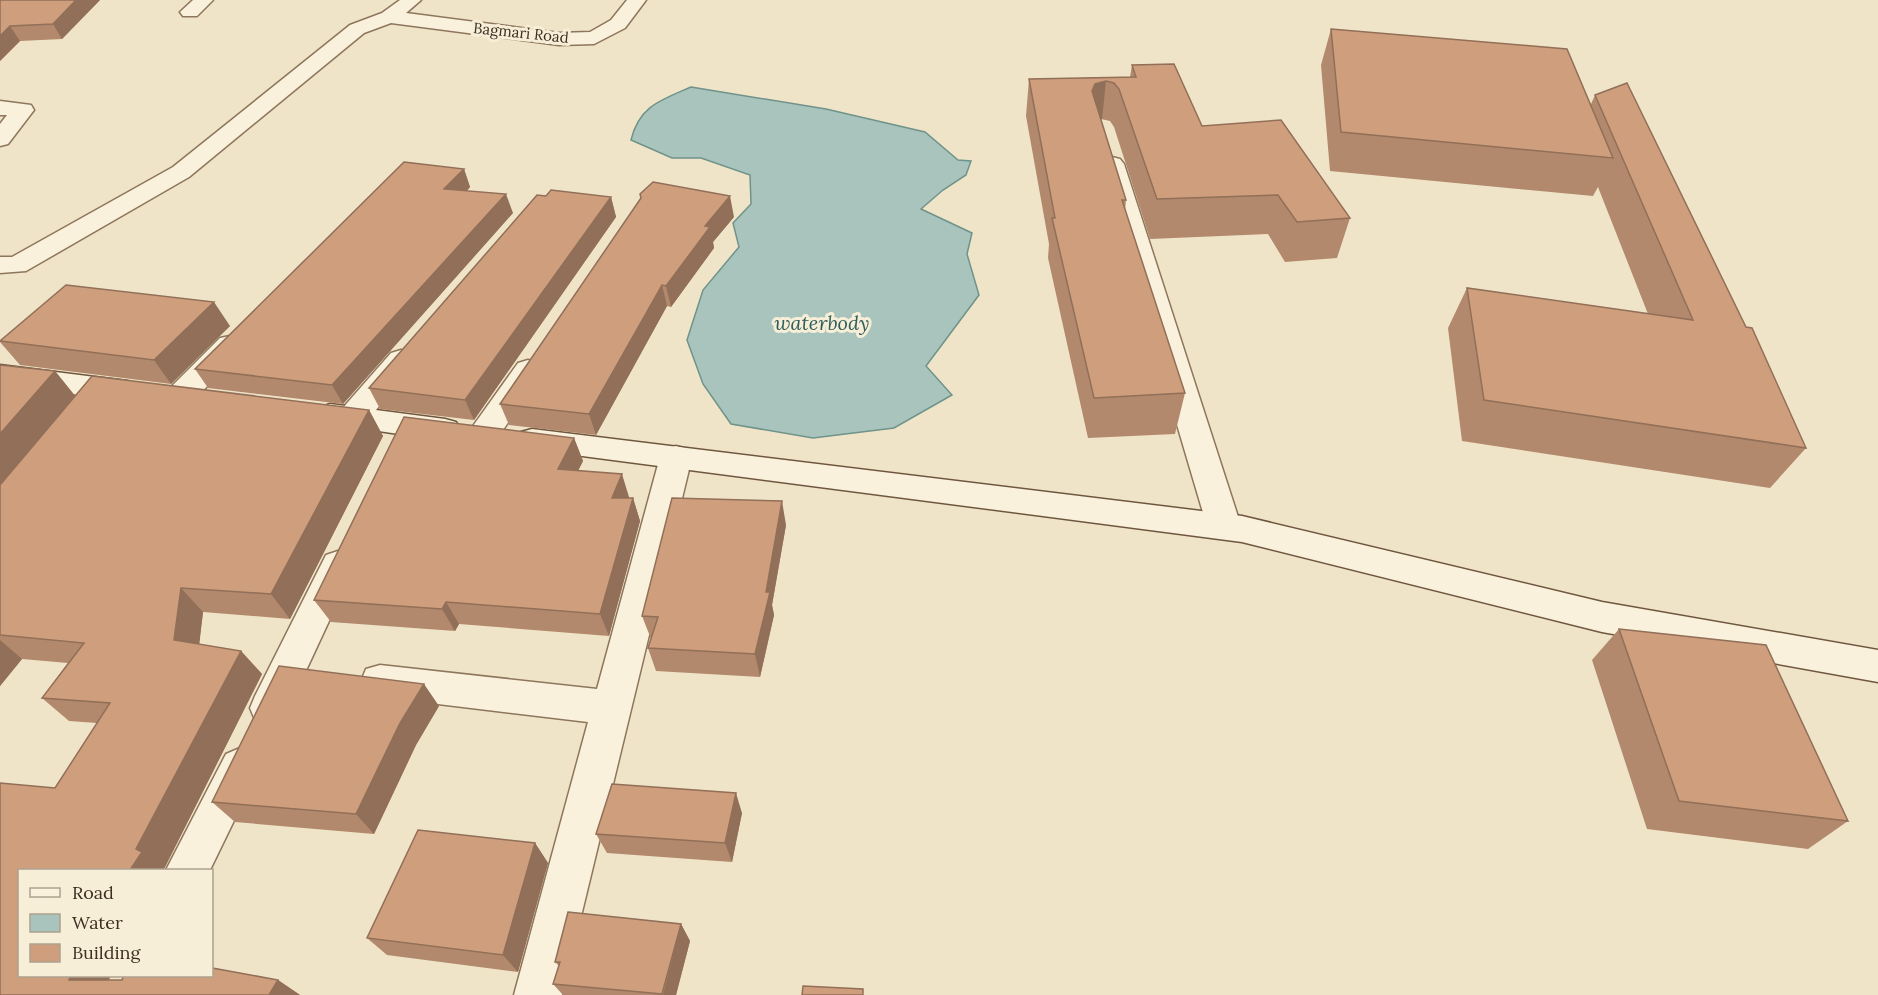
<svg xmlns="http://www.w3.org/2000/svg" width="1878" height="995" font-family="Lora,serif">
  <rect width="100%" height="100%" fill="#f0e4c8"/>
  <!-- water -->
  <path fill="#a9c4bc" stroke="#6f938a" stroke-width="1.5" d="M691,87L826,109L925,132L958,160L971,161L966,175L943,190L921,209L972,233L967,254L979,295L926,366L952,395L894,428L813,438L731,424L703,384L687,340L703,290L739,247L733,223L751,204L750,175L701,158H672L631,140C639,106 661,100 691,87Z"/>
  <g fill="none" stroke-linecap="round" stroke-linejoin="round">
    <defs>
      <path id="street" d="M193,0H213L197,16H183L180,12Z
        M400,0H421L406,13L559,33L590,32L611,20L627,0H646L625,28L594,44L559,45L391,23L364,33L189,177L26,271L0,273V257H12L173,167L350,25L382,13Z
        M0,101L31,105L34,110L8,144L0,146V124L7,115H0Z
        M1112,157L1120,159L1124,164L1241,526L1236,535L1224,539L1212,535L1207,526L1100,164L1104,159Z
        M230,336L240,338L244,345L240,352L190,404L179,407L168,404L164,397L168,390L220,338Z
        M401,350L411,353L416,360L411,367L363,426L352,429L341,426L337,418L341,410L391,353Z
        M528,360L538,363L543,370L495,442L484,445L473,442L468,434L473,426L518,363Z
        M676,446L687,449L692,457L562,995H514L588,722L380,697L366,693L361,681L366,669L380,665L597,689L660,457L665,449Z
        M338,551L350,555L355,565L283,720L269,725L255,720L250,708L255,696L326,555Z
        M240,748L254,754L260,767L210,870H166L226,754Z"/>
      <path id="secondary" d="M0,365L127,381L138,384L142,391L138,398L127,401L0,385Z
        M330,404L445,419L456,422L461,430L456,438L445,441L319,422L315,415L319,408Z
        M532,429L1242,516L1602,602L1878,650V682L1602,632L1242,542L521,448L516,440L521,432Z"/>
    </defs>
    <!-- street casing -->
    <use href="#street" stroke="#8d765c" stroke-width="3"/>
    <!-- secondary casing -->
    <use href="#secondary" stroke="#6f573f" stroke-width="3"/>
    <!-- street -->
    <use href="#street" fill="#faf1dc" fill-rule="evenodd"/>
    <!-- secondary -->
    <use href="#secondary" fill="#faf1dc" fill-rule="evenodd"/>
  </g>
  <!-- wall -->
  <path fill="#b2896c" d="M0,0H100L62,39L20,41L0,61Z
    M1331,29L1591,104L1595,95L1746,327L1806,448L1770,488L1462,441L1448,328L1467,288L1648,314L1598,187L1593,196L1330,171L1321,65Z
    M1132,65L1202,126L1350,218L1337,258L1285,262L1268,234L1150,239L1114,127L1110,121L1101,119L1126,200L1125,210L1185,393L1175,434L1088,438L1048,258L1049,244L1026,116L1029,79L1130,77Z
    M464,169L470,187L467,191L513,213L343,404L208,388L195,369Z
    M611,197L616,217L474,420L380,409L369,388Z
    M734,217L713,242L714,248L671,307L667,306L596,435L509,425L500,404Z
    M230,326L171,384L20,365L0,342V341Z
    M0,365L55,371L75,396L92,376L369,410L383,436L290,619L203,612L199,644L241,651L262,674L164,869L167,870H20V975H111L109,980H122L124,975H212V968L278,980L300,995H0V783L55,788L97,723L69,721L42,698L68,663L22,659L0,686Z
    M574,438L583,461L578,471L629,497V498H633L640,521L609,636L459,624L455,631L331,622L314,600Z
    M786,525L772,605L774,615L760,677L656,671L648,648L651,639L642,616Z
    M1619,629L1848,821L1808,849L1647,829L1592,660Z
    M439,706L416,745L374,834L235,822L212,802Z
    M742,813L732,862L607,853L596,834Z
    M535,843L548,863L518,972L387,955L367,938Z
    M681,924L690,941L676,995H563L553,984L559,966L555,962Z"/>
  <!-- shaded-wall -->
  <path fill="#916f58" d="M76,0H100L62,39L53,24Z
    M10,26L20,41L0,61V36Z
    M1106,81L1102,119L1091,122L1092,91L1095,84Z
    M464,169L470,187L451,208L444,189Z
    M506,194L513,213L343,404L332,385Z
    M730,196L734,217L713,242L714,248L671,307L666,286L705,226Z
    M611,197L616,217L474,420L465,400Z
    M662,285L667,306L596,435L589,414Z
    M214,302L230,326L171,384L154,360Z
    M55,371L76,397L0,488V434Z
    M369,410L383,436L290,619L271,594Z
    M574,438L583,461L567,492L558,469Z
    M622,474L629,497L620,520L612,498Z
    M633,498L640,521L609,636L600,614Z
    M782,501L786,525L772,605L774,615L760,677L755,654Z
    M181,588L203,612L197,664L174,640Z
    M446,602L459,624L455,631L442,609Z
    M0,640L22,659L0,686Z
    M241,651L262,674L164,869L167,870H130L136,849Z
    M424,684L439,706L416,745L374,834L356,814L400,723Z
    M736,793L742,813L732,862L725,843Z
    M535,843L548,863L518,972L503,955Z
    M681,924L690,941L676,995H663Z
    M71,975H111L102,995L69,980Z
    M278,980L300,995H269Z"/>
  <!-- building -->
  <path fill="#cf9f7d" stroke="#916f58" stroke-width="1.5" d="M0,0H76L53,24L10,26L0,36Z
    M1331,29L1567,49L1613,158L1341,132Z
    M1174,64L1202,126L1281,120L1350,218L1297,222L1278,195L1157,199L1119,89L1114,83L1106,81L1095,84L1092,91L1126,200H1122L1185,393L1094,398L1052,218H1055L1029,79L1136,77L1132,65Z
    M1627,83L1746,327L1752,328L1806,448L1484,400L1467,288L1693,320L1595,95Z
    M404,162L464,169L444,189L506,194L332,385L195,369Z
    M653,182L730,196L705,226L710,227L666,286L662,285L589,414L500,404L641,198L640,194Z
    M551,190L611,197L465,400L369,388L537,195L546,196Z
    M66,285L214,302L154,360L0,341Z
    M0,365L55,371L0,434Z
    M92,376L369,410L271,594L181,588L174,640L241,651L136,849L142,852L130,870H20V975H71L69,980H122L124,975H212V968L278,980L269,995H0V783L55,788L110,703L42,698L84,643L0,635V485Z
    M404,417L574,438L558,469L622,474L612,498H633L600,614L446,602L442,609L314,600Z
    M672,498L782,501L766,592H770L755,654L648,648L658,617L642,616Z
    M1619,629L1766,645L1848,821L1679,801Z
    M279,666L424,684L400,723L356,814L212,802Z
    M612,784L736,793L725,843L596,834Z
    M418,830L535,843L503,955L367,938Z
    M568,912L681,924L662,994L553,984L560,962H555Z
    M803,986L863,989V995H802Z"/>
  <g text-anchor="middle" stroke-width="6" stroke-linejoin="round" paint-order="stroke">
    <!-- far-street labels -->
    <g font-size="15" fill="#3d2e20" stroke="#f7eed8">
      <text transform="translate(521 33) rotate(6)" y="5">Bagmari Road</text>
    </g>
    <!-- water labels -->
    <g font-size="20" font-style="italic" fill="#2f5d5a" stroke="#f7eed8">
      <text x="822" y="330">waterbody</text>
    </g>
  </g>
  <!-- legend -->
  <rect x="18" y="869" width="195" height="108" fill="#f7eed8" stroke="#ada18e" stroke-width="1.5"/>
  <rect x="30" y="888" width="30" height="9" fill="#faf1dc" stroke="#ada18e" stroke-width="1.5"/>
  <text x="72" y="899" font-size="18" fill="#3d2e20">Road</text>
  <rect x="30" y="914" width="30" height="18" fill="#a9c4bc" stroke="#ada18e" stroke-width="1.5"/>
  <text x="72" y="929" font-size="18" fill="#3d2e20">Water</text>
  <rect x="30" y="944" width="30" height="18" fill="#cf9f7d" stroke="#ada18e" stroke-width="1.5"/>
  <text x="72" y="959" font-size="18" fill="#3d2e20">Building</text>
</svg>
